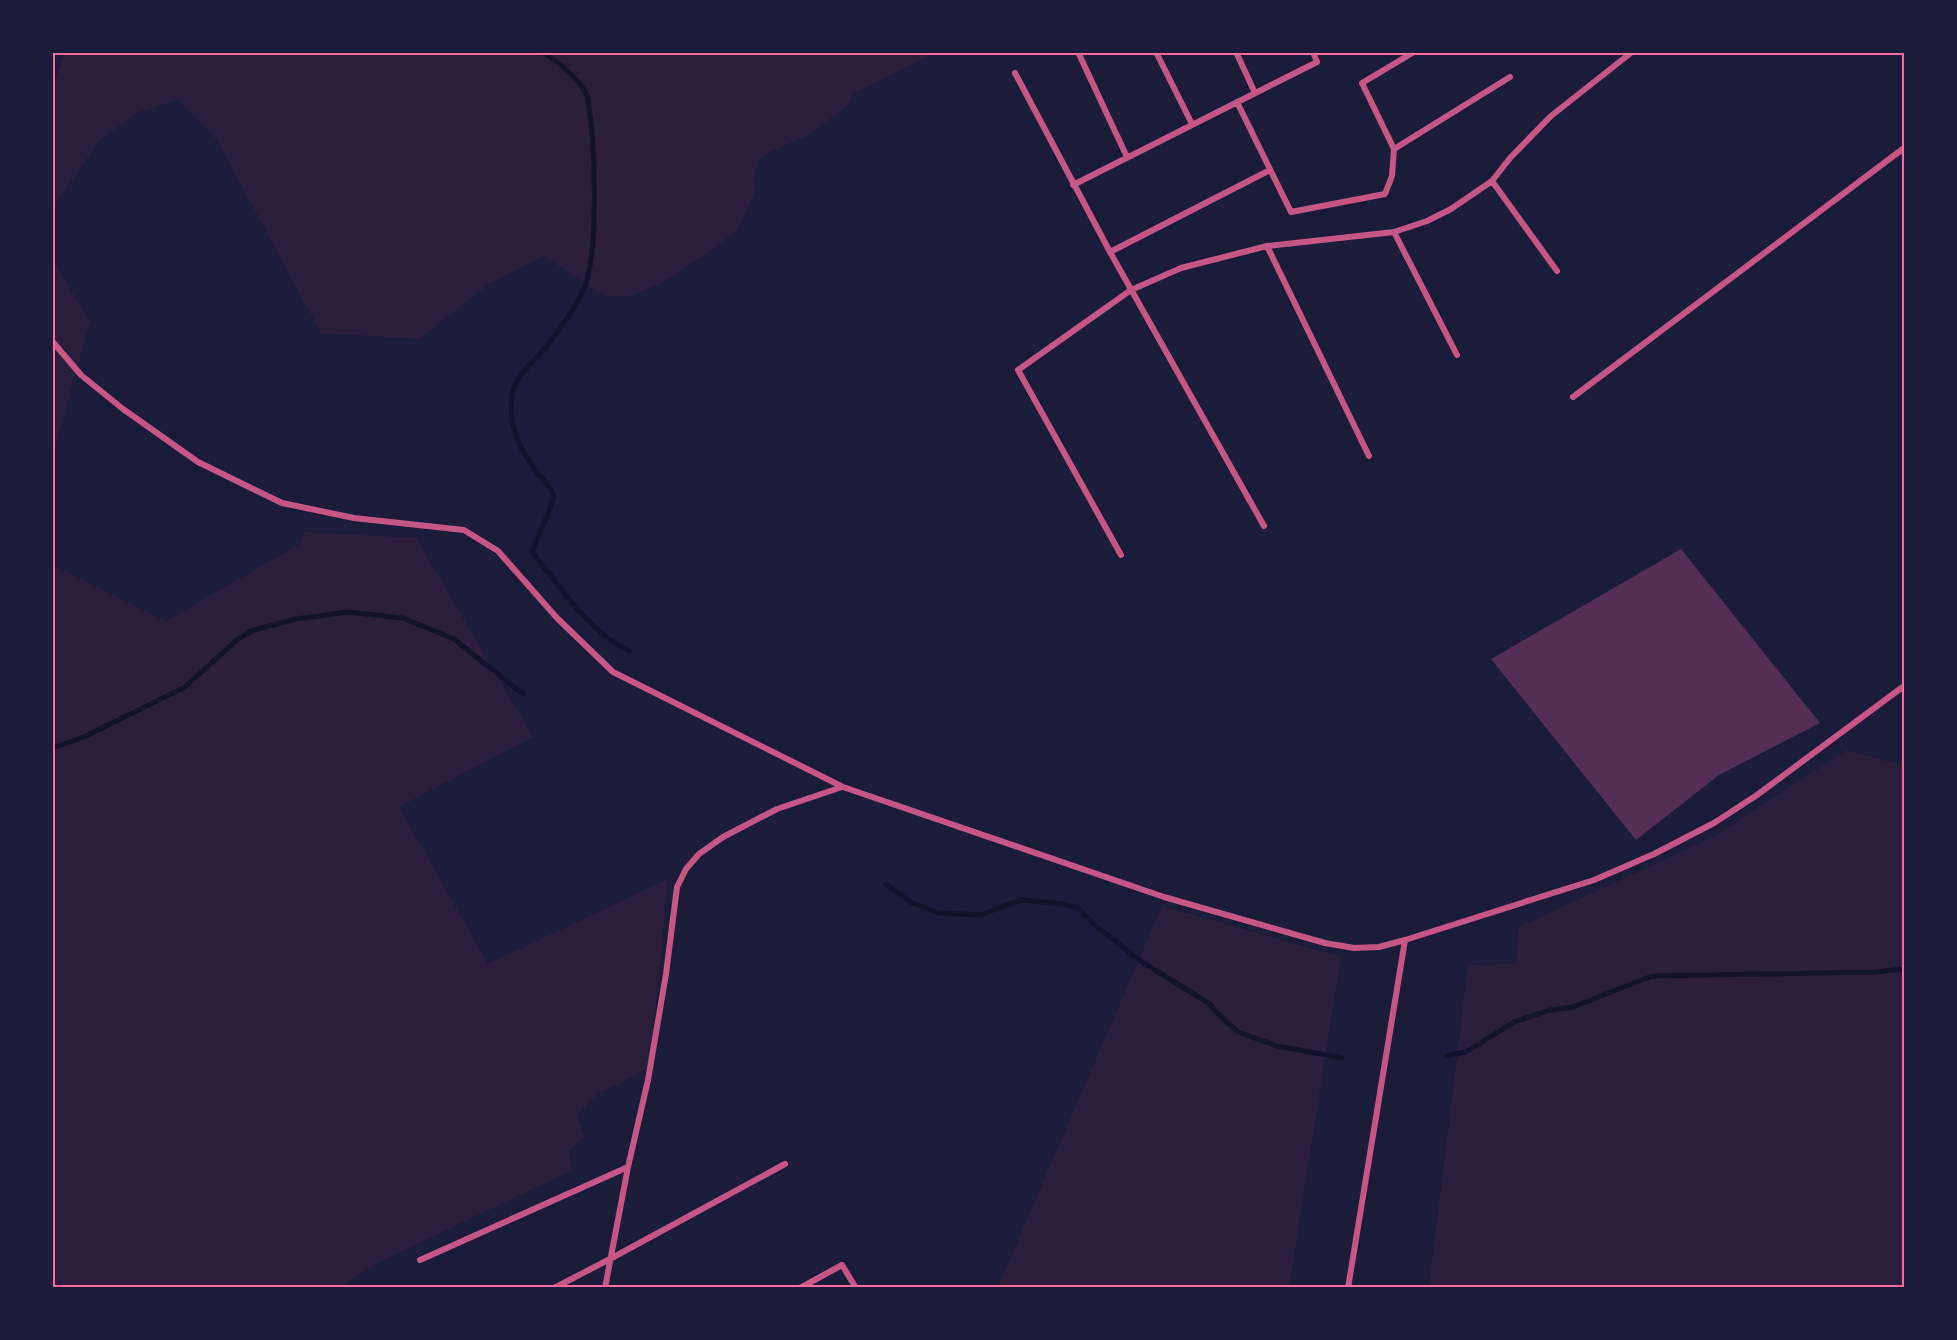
<svg xmlns="http://www.w3.org/2000/svg" width="1957" height="1340" font-family="Overpass,sans-serif">
  <rect width="100%" height="100%" fill="#1b1b3a"/>
  <!-- green -->
  <path fill="#2a1e3b" d="M65,52H935V53L854,94L846,108L806,136L764,155L758,161L754,178L755,191L738,229L718,246L664,282L629,297L604,296L544,256L489,284L419,339L321,333L217,140L178,100L139,112L99,141L53,208V86Z
    M53,261L90,321L53,454Z
    M304,532L416,538L533,737L399,807L488,964L668,879L650,1067L627,1080L600,1093L577,1115L585,1137L569,1150L572,1170L380,1262L339,1287H53L52,564L166,621L300,544Z
    M1847,750L1904,766V1287H1429L1468,965L1516,964L1519,927L1713,837Z
    M1162,906L1341,957L1289,1287H998Z"/>
  <g fill="none" stroke-linecap="round" stroke-linejoin="round">
    <!-- stream -->
    <path stroke="#12122b" stroke-width="5" d="M542,52C559,63 579,77 587,96C589,101 589,109 590,114C595,154 599,256 583,291C575,308 562,326 551,341C538,359 515,373 512,396C507,439 530,463 554,494L551,507L532,551C556,583 593,636 630,651
      M52,748L84,737L185,687L238,639L254,630L296,619L348,612L403,618L454,639L523,694
      M886,884L912,903L939,913L980,915L1021,900L1064,904L1078,908L1096,926L1142,962L1210,1004L1216,1012L1238,1032L1277,1046L1342,1058
      M1447,1056L1466,1052L1514,1022L1550,1010L1573,1007L1652,976L1876,972L1904,969"/>
  </g>
  <!-- building -->
  <path fill="#542f53" d="M1681,549L1820,723L1719,775L1636,840L1491,659Z"/>
  <g fill="none" stroke-linecap="round" stroke-linejoin="round">
    <!-- minor -->
    <path stroke="#c65784" stroke-width="6" d="M1078,52L1127,157
      M1156,52L1192,124
      M1236,52L1255,93
      M1414,52L1362,83L1394,149L1510,77
      M1015,73L1110,252L1264,526
      M1237,102L1291,212L1385,194L1392,176L1394,149
      M1492,181L1557,271
      M1073,185L1317,62L1313,52
      M1394,232L1457,355
      M1267,246L1369,456
      M1110,252L1270,170
      M52,341L81,375L123,409L198,462L282,503L354,518L464,530L498,551L557,618L613,672L843,787L1164,897L1325,943L1354,948L1379,947L1405,940L1594,880L1654,854L1714,823L1757,795L1904,686
      M1573,397L1904,148
      M1121,555L1018,370L1131,290L1181,268L1267,246L1394,232L1427,221L1451,209L1492,181L1510,158L1551,116L1632,52
      M420,1260L628,1167
      M554,1288L610,1259L785,1164
      M605,1288L628,1167L648,1080L666,974L677,887L686,869L699,854L723,837L777,809L842,787
      M800,1288L842,1265L856,1288
      M1348,1288L1405,940"/>
  </g>
  <!-- border -->
  <rect width="1957" height="1340" fill="none" stroke="#1b1b3a" stroke-width="108"/>
  <rect x="54" y="54" width="1849" height="1232" fill="none" stroke="#ff6b9d" stroke-width="2"/>
</svg>
